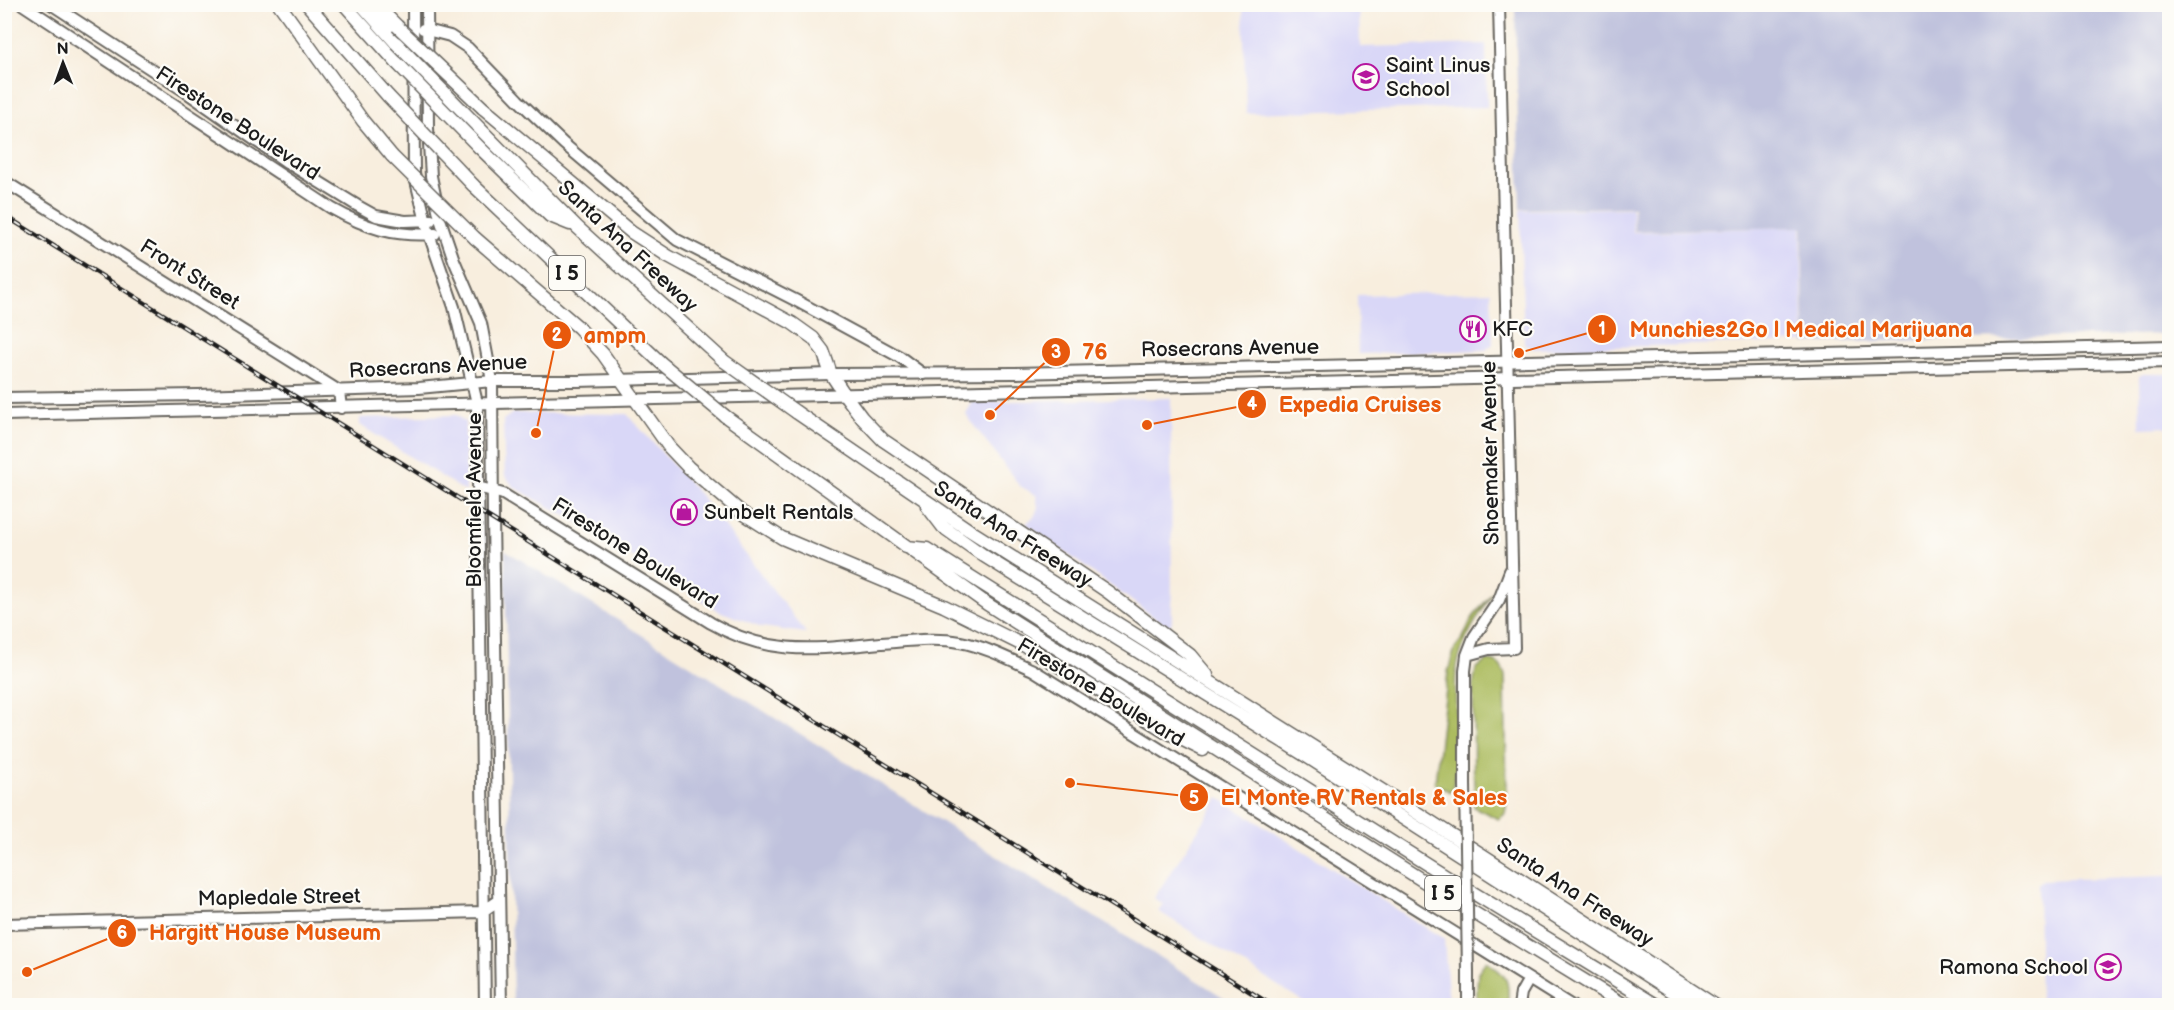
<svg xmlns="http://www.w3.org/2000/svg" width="2174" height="1010" font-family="'Balsamiq Sans',sans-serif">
  <rect width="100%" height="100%" fill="#fdfcf7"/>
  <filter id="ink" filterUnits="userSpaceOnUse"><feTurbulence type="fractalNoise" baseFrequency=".0167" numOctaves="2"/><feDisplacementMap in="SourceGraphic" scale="12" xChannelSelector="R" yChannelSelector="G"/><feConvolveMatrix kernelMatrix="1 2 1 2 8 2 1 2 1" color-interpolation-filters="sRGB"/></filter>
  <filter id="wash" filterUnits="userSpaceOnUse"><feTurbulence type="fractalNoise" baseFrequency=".008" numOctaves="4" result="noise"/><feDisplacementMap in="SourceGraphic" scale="24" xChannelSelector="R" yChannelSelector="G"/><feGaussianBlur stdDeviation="1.35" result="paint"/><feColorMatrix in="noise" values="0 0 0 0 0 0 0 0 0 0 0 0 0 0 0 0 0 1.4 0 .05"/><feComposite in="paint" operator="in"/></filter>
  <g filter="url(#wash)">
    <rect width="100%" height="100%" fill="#f8eede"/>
    <!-- built -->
    <path fill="#d9d7f7" d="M1243,5H1359L1360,47L1486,44L1487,107L1246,113Z
      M1632,208L1633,232L1801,227L1803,342L1534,349L1524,343L1520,210Z
      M1491,292L1493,344L1486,350L1358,354L1357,295Z
      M2143,374H2169V427L2140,428L2139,381V376Z
      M1171,398L1172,622L1169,628L1026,524L1035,515L1038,507L1036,495L1020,486L966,415L972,402Z
      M513,413L627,414L702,497L806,633L762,627L719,611L578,523L514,487L505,476L503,420Z
      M457,415L465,422L466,492L360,425V418Z
      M1219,798L1444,939L1449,1005H1309L1158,911L1163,904L1154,898Z
      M2169,876V1005H2040L2038,885L2042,880Z"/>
    <!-- industrial -->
    <path fill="#c0c2dd" d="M1515,5H2169V334L1804,343L1802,227L1634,231L1633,207L1520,209Z
      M505,550L1236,1005H513Z"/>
    <!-- green -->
    <path fill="#acbc5e" stroke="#646c3d" stroke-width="1.5" d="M1492,593C1477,619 1460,642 1456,673C1453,701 1463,772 1450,792L1435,783L1448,672L1455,648L1463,638L1471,620Z
      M1486,661C1497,660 1502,665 1505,676L1507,800L1505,814L1498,819L1474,807L1473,685L1476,669Z
      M1486,961C1508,977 1509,978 1508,1005H1476L1478,972Z"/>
  </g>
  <g filter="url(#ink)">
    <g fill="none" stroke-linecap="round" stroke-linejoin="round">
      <defs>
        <path id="secondary" d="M22,4L331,208C366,228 394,237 435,234
          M51,4L186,92L285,161L358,206L376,216L393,219L405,221L431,220
          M413,4L414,173L429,234L454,307L477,403L485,1006
          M427,4L428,128L431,176L440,219L454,260L481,323L492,381L493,519L501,1006
          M423,29L450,36L468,48L518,100L564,144L677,240L795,300L900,357L923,374
          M4,181L339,391L341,408
          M478,487L503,494L711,623C775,660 826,647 895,642C917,640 939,638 960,642C986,647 1009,659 1033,670L1572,1006
          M1467,655L1489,649L1514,648L1499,4
          M1465,784V671L1467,655L1474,637L1499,600L1510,571
          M4,924L482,912L498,901
          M1468,973V1006
          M1519,1006L1521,993L1529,979"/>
        <path id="primary" d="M4,398L198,395L419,388L492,381H578L831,374L1015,373L2170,346
          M4,415L2170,362"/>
        <path id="highway" d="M279,4L363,121L392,156
          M307,4L388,96
          M344,4L397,63
          M361,4L396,43
          M375,4L397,26
          M483,108L631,232L668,256L792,323L813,338L823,351L831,374L845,395L862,418L883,440L1108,592L1190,655L1207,675
          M490,139L577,227L724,361
          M479,147L550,216L570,224
          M473,185L660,362
          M475,238L578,327L603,354L669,447L688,467L741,512L782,538L944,606L1031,649L1167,732L1203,750
          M796,412L969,530L1391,796L1716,1006
          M725,416L987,604L1458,903L1626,1006
          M927,506L943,527L984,556L1306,756L1695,1006
          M906,547L927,549L1444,875L1658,1006"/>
      </defs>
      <!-- secondary casing -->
      <use href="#secondary" stroke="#696660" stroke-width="14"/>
      <!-- primary casing -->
      <use href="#primary" stroke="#696660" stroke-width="14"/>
      <!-- highway casing -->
      <use href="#highway" stroke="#696660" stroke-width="15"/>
      <!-- secondary -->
      <use href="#secondary" stroke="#fff" stroke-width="10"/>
      <!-- primary -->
      <use href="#primary" stroke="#fff" stroke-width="10"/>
      <!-- highway -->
      <use href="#highway" stroke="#fff" stroke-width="12"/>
      <defs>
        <path id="rail" d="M4,215L1273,1006"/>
      </defs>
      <!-- rail casing -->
      <use href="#rail" stroke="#1c1c1c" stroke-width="4.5"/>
      <!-- rail -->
      <use href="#rail" stroke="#fdfcf7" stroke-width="2" stroke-dasharray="7" stroke-linecap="butt"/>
      <defs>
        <path id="secondary-bridge" d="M1465,784L1468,973"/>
        <path id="highway-bridge" d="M397,26L483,108
          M396,43L490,139
          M397,63L479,147
          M388,96L473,185
          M392,156L475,238
          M724,361L796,412
          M660,362L725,416"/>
      </defs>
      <!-- secondary-bridge casing -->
      <use href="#secondary-bridge" stroke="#696660" stroke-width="14" stroke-linecap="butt"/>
      <!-- highway-bridge casing -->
      <use href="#highway-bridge" stroke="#696660" stroke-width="15" stroke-linecap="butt"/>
      <!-- secondary-bridge -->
      <use href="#secondary-bridge" stroke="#fff" stroke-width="10"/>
      <!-- highway-bridge -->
      <use href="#highway-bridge" stroke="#fff" stroke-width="12"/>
    </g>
  </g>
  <!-- icons -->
  <defs>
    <symbol id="school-ring" viewBox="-11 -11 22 22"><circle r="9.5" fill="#fdfcf7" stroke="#b5179e" stroke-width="1.5"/><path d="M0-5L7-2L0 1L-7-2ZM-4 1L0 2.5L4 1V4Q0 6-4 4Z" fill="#b5179e"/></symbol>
    <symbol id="restaurant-ring" viewBox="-11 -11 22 22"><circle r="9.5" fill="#fdfcf7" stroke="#b5179e" stroke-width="1.5"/><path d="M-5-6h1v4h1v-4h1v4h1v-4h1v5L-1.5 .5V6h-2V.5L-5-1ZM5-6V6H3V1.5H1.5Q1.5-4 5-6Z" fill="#b5179e"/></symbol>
    <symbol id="shop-ring" viewBox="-11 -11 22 22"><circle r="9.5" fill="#fdfcf7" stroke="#b5179e" stroke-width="1.5"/><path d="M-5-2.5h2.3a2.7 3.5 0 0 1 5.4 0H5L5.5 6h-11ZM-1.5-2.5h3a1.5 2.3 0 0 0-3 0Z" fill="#b5179e"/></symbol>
  </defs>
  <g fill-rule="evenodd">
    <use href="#school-ring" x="1351" y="62" width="30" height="30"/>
    <use href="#restaurant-ring" x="1458" y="314" width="30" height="30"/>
    <use href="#shop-ring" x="669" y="497" width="30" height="30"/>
    <use href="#school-ring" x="2093" y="952" width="30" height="30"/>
  </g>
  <g text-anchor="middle" stroke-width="4.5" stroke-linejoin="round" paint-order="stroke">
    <!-- shield labels -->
    <g fill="#fdfcf7" stroke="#605f5e" stroke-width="1.5">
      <rect x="549" y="256" width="36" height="34" rx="4.5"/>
      <rect x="1425" y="876" width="36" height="34" rx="4.5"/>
    </g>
    <g font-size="20" font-weight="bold" fill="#1c1c1c">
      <text x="567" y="280">I 5</text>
      <text x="1443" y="900">I 5</text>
    </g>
    <!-- poi labels -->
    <g font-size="21" fill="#1c1c1c" stroke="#fdfcf7" text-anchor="start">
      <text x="1386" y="72">Saint Linus<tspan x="1386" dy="24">School</tspan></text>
      <text x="1492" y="336">KFC</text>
      <text x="704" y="519">Sunbelt Rentals</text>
      <text x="2088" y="974" text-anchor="end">Ramona School</text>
    </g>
    <!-- street labels -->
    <g font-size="21" fill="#1c1c1c" stroke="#fdfcf7">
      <text transform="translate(238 123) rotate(33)" y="7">Firestone Boulevard</text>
      <text transform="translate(628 246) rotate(43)" y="7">Santa Ana Freeway</text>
      <text transform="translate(190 274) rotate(32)" y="7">Front Street</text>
      <text transform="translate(1230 348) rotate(-1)" y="7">Rosecrans Avenue</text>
      <text transform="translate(438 366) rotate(-3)" y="7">Rosecrans Avenue</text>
      <text transform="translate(1490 453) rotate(-91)" y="7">Shoemaker Avenue</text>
      <text transform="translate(474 500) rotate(-90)" y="7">Bloomfield Avenue</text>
      <text transform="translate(1013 534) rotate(32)" y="7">Santa Ana Freeway</text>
      <text transform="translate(635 553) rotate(32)" y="7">Firestone Boulevard</text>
      <text transform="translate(1101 692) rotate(31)" y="7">Firestone Boulevard</text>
      <text transform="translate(1575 892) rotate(33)" y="7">Santa Ana Freeway</text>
      <text transform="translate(279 897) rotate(-1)" y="7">Mapledale Street</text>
    </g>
  </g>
  <!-- callouts -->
  <path fill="none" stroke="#e8590c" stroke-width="2" d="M1519 353L1602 329M536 433L557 335M990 415L1056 352M1147 425L1252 404M1070 783L1194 797M27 972L122 933"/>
  <g fill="#e8590c" stroke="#fdfcf7" stroke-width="2">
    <circle cx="1519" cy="353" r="6"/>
    <circle cx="536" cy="433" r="6"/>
    <circle cx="990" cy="415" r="6"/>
    <circle cx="1147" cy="425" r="6"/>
    <circle cx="1070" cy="783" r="6"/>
    <circle cx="27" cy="972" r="6"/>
    <circle cx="1602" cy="329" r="15"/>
    <circle cx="557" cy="335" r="15"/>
    <circle cx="1056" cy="352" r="15"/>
    <circle cx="1252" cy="404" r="15"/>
    <circle cx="1194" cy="797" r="15"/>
    <circle cx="122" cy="933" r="15"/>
  </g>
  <g font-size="18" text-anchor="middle" font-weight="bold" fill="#fff">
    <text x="1602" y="335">1</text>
    <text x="557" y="341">2</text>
    <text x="1056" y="358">3</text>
    <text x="1252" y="410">4</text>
    <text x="1194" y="804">5</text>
    <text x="122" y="939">6</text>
  </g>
  <g font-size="22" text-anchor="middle" font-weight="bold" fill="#e8590c" stroke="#fdfcf7" stroke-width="4.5" stroke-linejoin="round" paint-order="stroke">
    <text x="1801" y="337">Munchies2Go | Medical Marijuana</text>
    <text x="615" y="343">ampm</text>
    <text x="1095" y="359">76</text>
    <text x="1360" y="412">Expedia Cruises</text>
    <text x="1364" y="805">El Monte RV Rentals &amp; Sales</text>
    <text x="265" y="940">Hargitt House Museum</text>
  </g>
  <!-- margin -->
  <rect width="2174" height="1010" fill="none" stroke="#fdfcf7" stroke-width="24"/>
  <!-- north arrow -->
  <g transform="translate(63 63) rotate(359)" stroke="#fdfcf7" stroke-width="4.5" paint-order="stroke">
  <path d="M0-4.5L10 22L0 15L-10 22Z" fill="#1c1c1c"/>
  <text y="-9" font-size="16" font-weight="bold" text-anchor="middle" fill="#1c1c1c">N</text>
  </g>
</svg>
